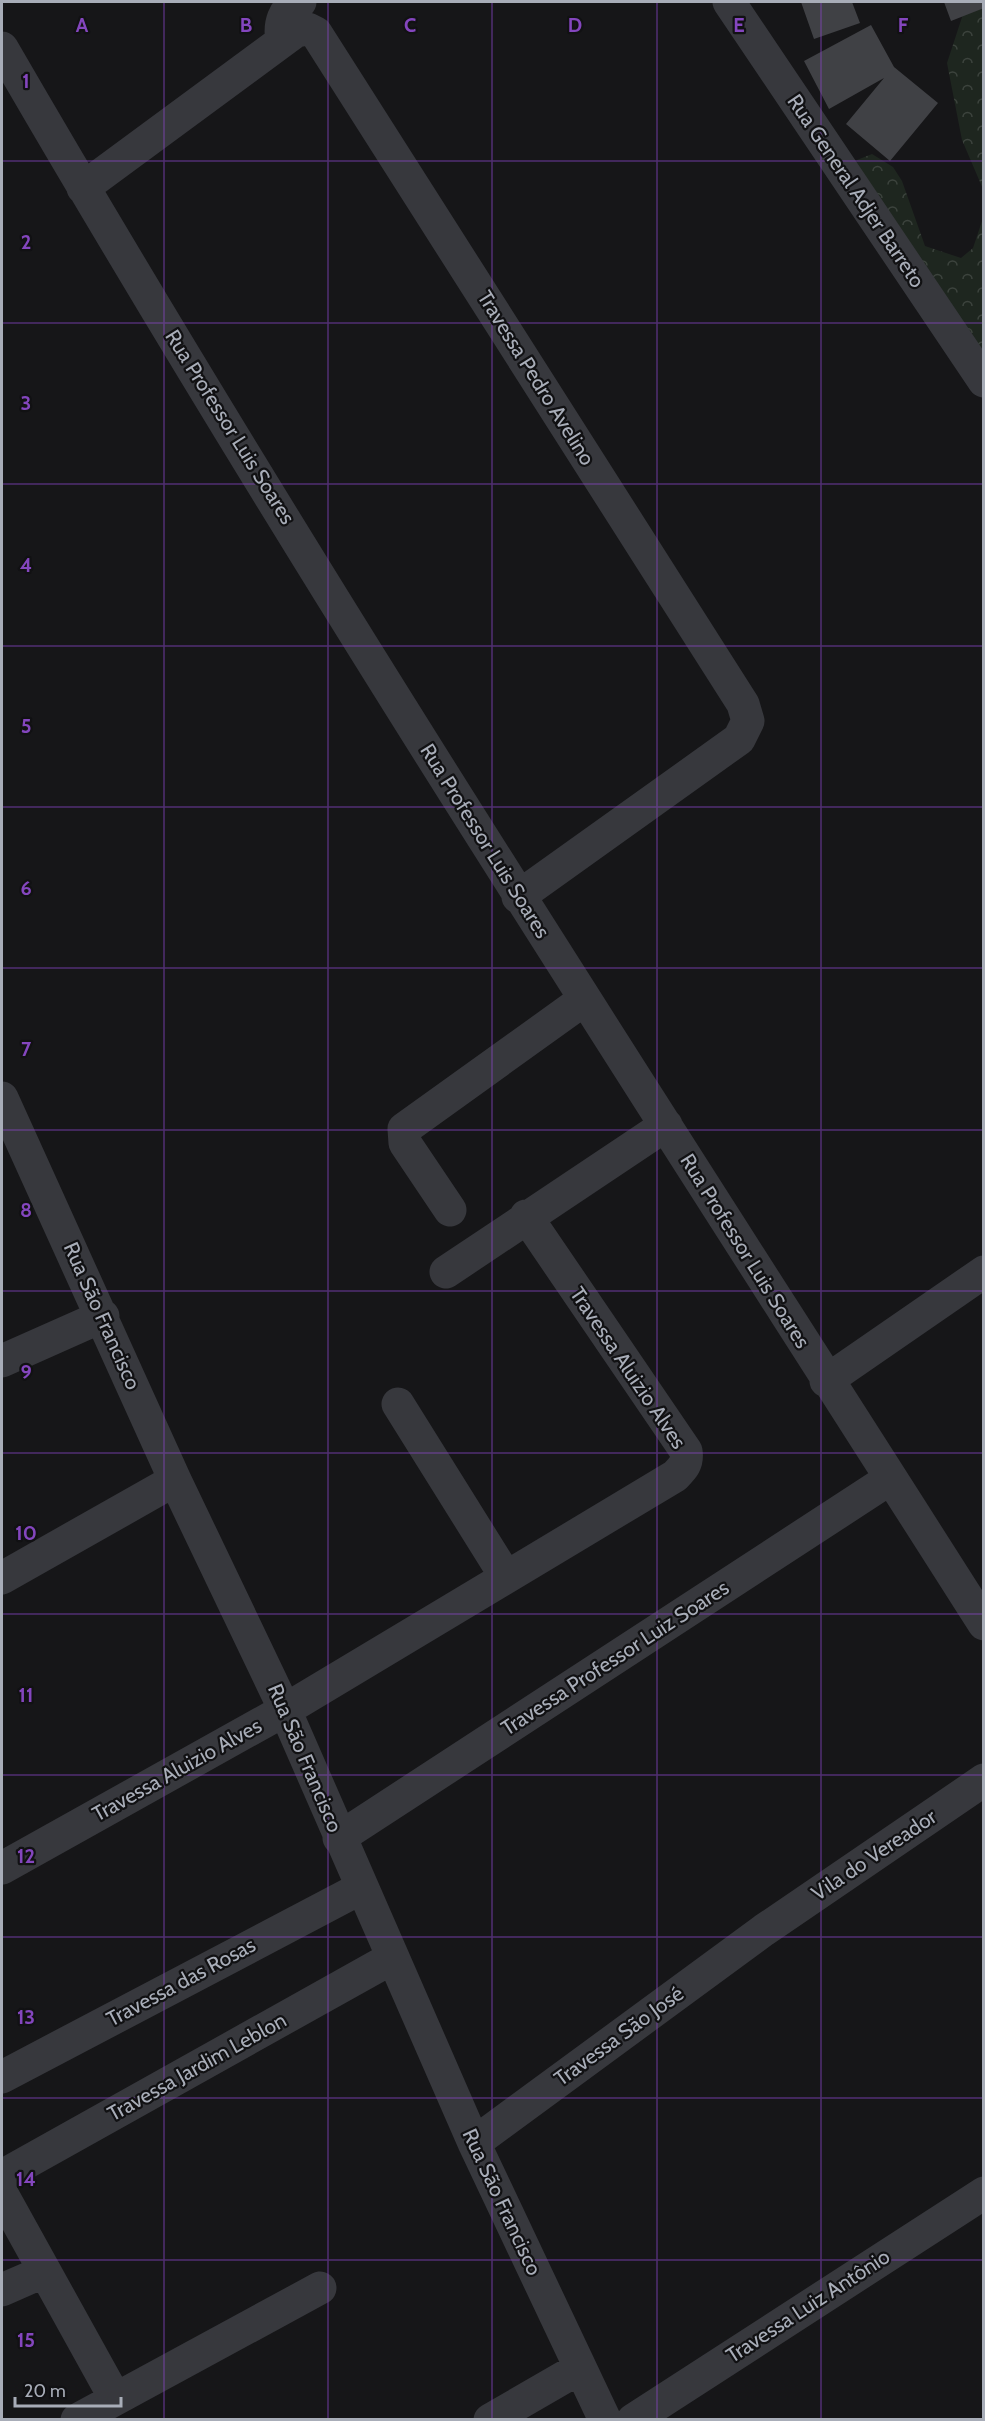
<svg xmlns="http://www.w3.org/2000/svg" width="985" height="2421" font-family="Cabin,sans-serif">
  <defs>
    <pattern id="forest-crowns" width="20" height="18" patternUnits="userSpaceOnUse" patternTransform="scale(1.5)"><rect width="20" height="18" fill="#1e261f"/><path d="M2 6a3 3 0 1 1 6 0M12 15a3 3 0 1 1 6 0" fill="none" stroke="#3c433d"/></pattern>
  </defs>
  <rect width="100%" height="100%" fill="#161618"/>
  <!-- forest -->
  <path fill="url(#forest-crowns)" d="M967,2H983V189L962,140L947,63Z
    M872,154L893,167L902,181L925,246L961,258L973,248L983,218V389L849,174L857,160Z"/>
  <!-- building -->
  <path fill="#404145" d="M801,2H852L860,23L814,39Z
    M944,2H984V8L951,21Z
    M871,25L894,67L938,103L890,161L846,124L884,78L829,109L804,61Z"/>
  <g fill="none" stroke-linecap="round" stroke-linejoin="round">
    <!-- minor -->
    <path stroke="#37383d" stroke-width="33" d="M729,2L984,381
      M282,41C279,25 283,8 300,2
      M2,48C312,583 652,1102 984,1624
      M83,188L296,31L308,29L316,33L743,704L748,721L739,739L518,897
      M2,1098L175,1480L285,1710L474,2143L605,2420
      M450,1210L405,1143L404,1129L585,999
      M446,1272L666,1125
      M2,1361L103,1316
      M826,1381L984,1272
      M398,1404L506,1577
      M2,1578L175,1480
      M339,1838L891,1478
      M2,1868L285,1710L675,1476C683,1468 688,1463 686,1451L526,1216
      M2,2077L361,1888
      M474,2143L764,1930L984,1780
      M2,2176L392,1958
      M2,2194L115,2398
      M2,2290L43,2272
      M77,2420L320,2288
      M490,2420L580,2368
      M633,2420L984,2193"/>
  </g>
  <!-- grid -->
  <path fill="none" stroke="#8446be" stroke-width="1.5" stroke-opacity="0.55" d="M164,2V2420M328,2V2420M492,2V2420M657,2V2420M821,2V2420M2,161H984M2,323H984M2,484H984M2,646H984M2,807H984M2,968H984M2,1130H984M2,1291H984M2,1453H984M2,1614H984M2,1775H984M2,1937H984M2,2098H984M2,2260H984"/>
  <g text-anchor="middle" stroke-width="4.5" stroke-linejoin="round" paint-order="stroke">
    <!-- street labels -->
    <g font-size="21" fill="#a8adb8" stroke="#111113">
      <text transform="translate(856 191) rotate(56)" y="7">Rua General Adjer Barreto</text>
      <text transform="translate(536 378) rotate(58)" y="7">Travessa Pedro Avelino</text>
      <text transform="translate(230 427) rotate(58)" y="7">Rua Professor Luis Soares</text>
      <text transform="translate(485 841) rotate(58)" y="7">Rua Professor Luis Soares</text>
      <text transform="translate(745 1251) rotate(58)" y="7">Rua Professor Luis Soares</text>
      <text transform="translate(102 1316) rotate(66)" y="7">Rua São Francisco</text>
      <text transform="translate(628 1368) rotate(56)" y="7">Travessa Aluizio Alves</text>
      <text transform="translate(615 1658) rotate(-33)" y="7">Travessa Professor Luiz Soares</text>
      <text transform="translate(305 1758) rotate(67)" y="7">Rua São Francisco</text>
      <text transform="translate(177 1770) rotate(-29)" y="7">Travessa Aluizio Alves</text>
      <text transform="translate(874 1855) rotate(-34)" y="7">Vila do Vereador</text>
      <text transform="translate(181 1982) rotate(-28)" y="7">Travessa das Rosas</text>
      <text transform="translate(619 2036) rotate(-36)" y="7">Travessa São José</text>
      <text transform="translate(197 2067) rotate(-29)" y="7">Travessa Jardim Leblon</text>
      <text transform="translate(502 2202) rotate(65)" y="7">Rua São Francisco</text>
      <text transform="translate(808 2306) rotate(-33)" y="7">Travessa Luiz Antônio</text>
    </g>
  </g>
  <g font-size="20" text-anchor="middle" font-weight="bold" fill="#8446be" stroke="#111113" stroke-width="4.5" stroke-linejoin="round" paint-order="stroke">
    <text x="82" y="32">A</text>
    <text x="246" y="32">B</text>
    <text x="410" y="32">C</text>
    <text x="575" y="32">D</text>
    <text x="739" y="32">E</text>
    <text x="903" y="32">F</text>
    <text x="26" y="88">1</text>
    <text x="26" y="249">2</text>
    <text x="26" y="410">3</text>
    <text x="26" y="572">4</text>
    <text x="26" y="733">5</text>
    <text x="26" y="895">6</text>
    <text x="26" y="1056">7</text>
    <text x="26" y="1217">8</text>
    <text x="26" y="1379">9</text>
    <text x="26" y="1540">10</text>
    <text x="26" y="1702">11</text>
    <text x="26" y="1863">12</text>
    <text x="26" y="2024">13</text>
    <text x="26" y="2186">14</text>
    <text x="26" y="2347">15</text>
  </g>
  <!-- border -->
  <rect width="985" height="2421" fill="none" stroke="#a8adb8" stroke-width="6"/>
  <!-- scale -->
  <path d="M15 2397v9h106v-9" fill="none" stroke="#a8adb8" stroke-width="3"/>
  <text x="24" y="2397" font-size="18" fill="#a8adb8" stroke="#111113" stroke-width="4.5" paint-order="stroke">20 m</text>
</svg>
